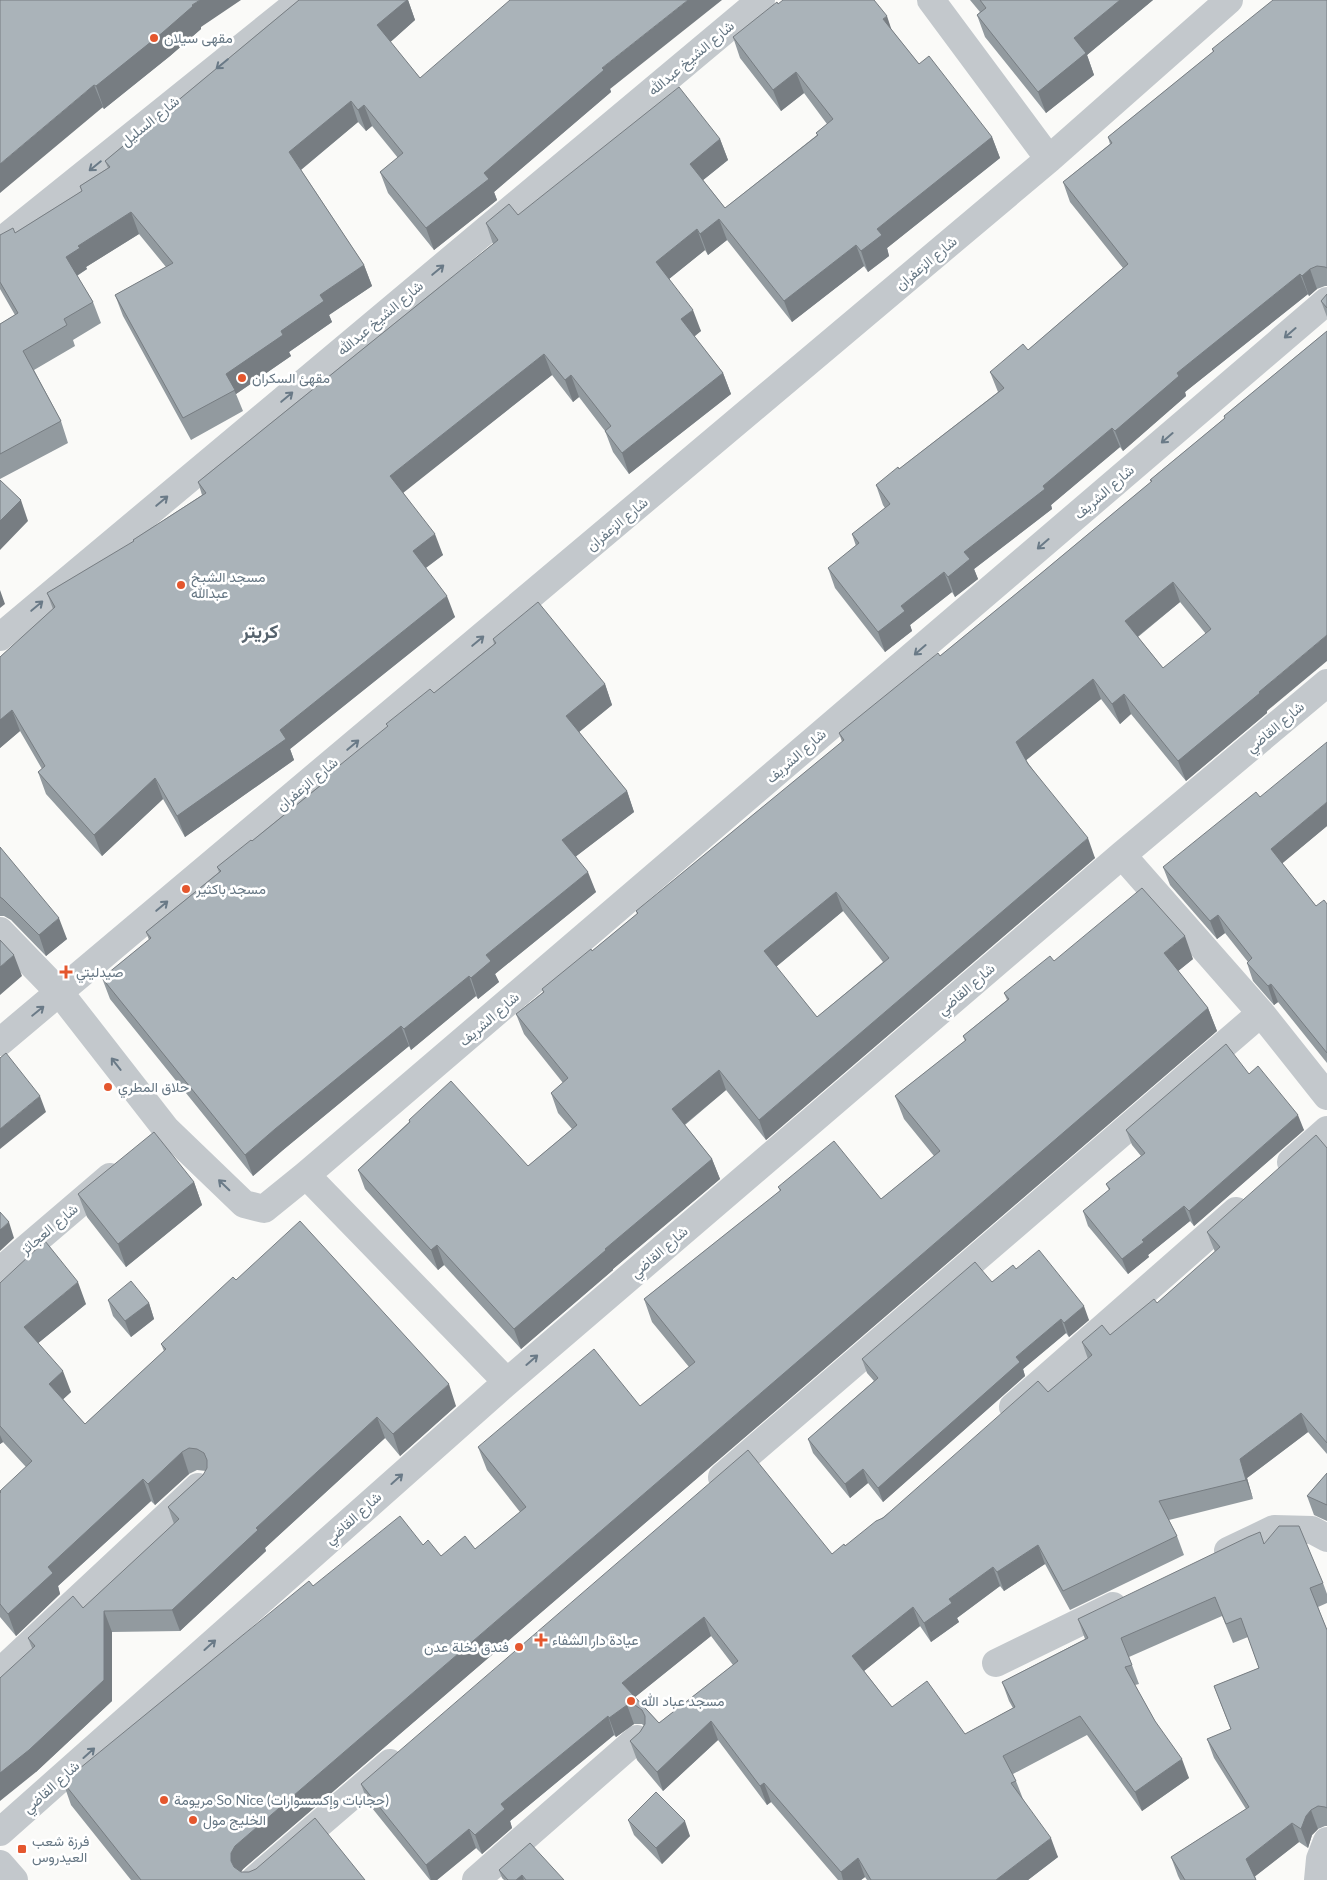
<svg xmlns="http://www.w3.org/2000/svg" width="1327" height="1880" font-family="Lato,Vazirmatn,sans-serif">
  <rect width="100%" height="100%" fill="#fafaf8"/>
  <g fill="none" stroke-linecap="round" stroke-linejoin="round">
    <!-- minor -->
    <path stroke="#c3c8cc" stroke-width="28" d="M931,0L1049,159
      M0,242L301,0
      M0,637L761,0
      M1122,855L1261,1013L1327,1096
      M0,931L60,993L166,1129L244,1204L264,1209L306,1175L1327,301
      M0,1042L1049,159L1229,0
      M1291,1162L1327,1130
      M306,1175L507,1382
      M0,1271L110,1177
      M1013,1407L1236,1211
      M722,1477L1261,1013
      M1228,1551L1274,1529L1312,1530L1327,1538
      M996,1663L1113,1606
      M0,1672L198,1487
      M0,1832L507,1382L1122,855L1327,683
      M254,1880L390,1763
      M476,1880L637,1739
      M1318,1880L1320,1859L1327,1841"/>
    <!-- tertiary -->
    <path stroke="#c3c8cc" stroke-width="28" d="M0,1864L14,1880"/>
  </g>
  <!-- wall -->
  <path fill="#929a9f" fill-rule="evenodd" d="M0,0L201,27V29L170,56L104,109Z
    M299,0H408L415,20L390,42L420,78L610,89L611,92L494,192L497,200L434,250L388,193L380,172L398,158L372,126L366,131L358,122L301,170L364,265L372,286L329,315L332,322L289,352L291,356L236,394L243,411L191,440L123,316L115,295L166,267L139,234L86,267L87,269L77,276L93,302L101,323L73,340L75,346L34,370L61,421L68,443L0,479V324L15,315L0,289V235L15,233L82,191L80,186L108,168L105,161Z
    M970,0H1153L1087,55L1094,75L1046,113L985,37L977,15L980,12Z
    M1327,0V286H1325L1317,289L1309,296L1308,294L1185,392L1186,396L1123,451L1120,447L1051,505L1052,509L974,569L978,579L955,597L952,592L910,625L912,631L885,652L835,588L828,568L856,546L852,534L885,508L883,505L876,485L899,469L998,392L990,372L1028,350L1123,268L1070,202L1063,182L1110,144L1108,137L1213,52L1212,49Z
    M778,4L891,29L919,64L992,137L1000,158L887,248L889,256L868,272L864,266L792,322L727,240L708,255L705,250L669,279L701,331L694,336L723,373L731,394L629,474L613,452L605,431L579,397L573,402L552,375L403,492L443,555L426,568L455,617L290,749L294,760L185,837L163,799L102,856L46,794L38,772L42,769L20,731L0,748V657L53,609L47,593L134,542L133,540L202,495L198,482L493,244L486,223L518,215L720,139L728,160L703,180L725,208L817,135L816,133L827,124L804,93L781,111L740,58L733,37Z
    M1327,294V317L1321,301Z
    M1327,331L1267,711V713L1186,781L1131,714L1120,724L1101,699L1026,760L1095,858L766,1140L726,1090L685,1125L712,1159L720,1179L613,1269V1270L521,1349L444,1265L438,1270L365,1189L358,1170L409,1122V1120L528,1166L572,1129L558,1113L551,1093L563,1083L524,1034L516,1014L543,992L542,989L592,951L637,914L636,911L842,742L839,733L940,656L1039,575L1151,482L1150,480L1225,418L1224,416ZM1180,602L1206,634L1163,668L1138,637ZM843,911L883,962L817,1017L776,967Z
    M493,639L605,684L612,705L579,732L627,791L634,812L576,856L596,892L495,974L499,982L478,999L476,996L411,1050L409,1046L283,1150L253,1176L110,999L102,978L149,940L146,932L219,872L217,867L252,841L325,781L324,778L388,727L386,724L434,693L494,644Z
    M1260,797L1327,826L1282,863L1316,906L1327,904V1063L1278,1002L1274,1005L1253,981L1247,963L1248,962L1225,933L1217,939L1170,885L1163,867Z
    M0,847L67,939L46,956L11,920L4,916H0Z
    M1193,959L1178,971L1208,1008L1217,1031L243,1869L241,1872L365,1880H131L71,1805L63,1782L313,1586L423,1545L441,1556L475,1549L520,1512L487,1470L478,1447L640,1406L689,1367L652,1322L644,1299L780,1191L778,1187L881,1199L934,1156L904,1119L895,1096L965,1041L963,1036L1007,1000L1004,993L1054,961Z
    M1249,1074L1304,1130L1194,1226L1190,1221L1148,1255L1149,1257L1128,1274L1088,1226L1083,1211L1109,1190L1106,1184L1141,1156L1132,1145L1126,1130Z
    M1327,1148V1454L1308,1432L1247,1478L1253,1499L1169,1520L1177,1536L1184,1555L1070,1610L1045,1564L1004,1591L1000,1586L957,1618L959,1622L931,1642L920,1626L864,1671L892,1707L965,1734L1013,1708L1009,1701L1002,1682L1085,1639L1078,1619L1264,1543L1323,1583L1327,1594V1603L1318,1607L1327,1630V1826H1325L1318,1829L1312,1835L1308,1848L1299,1842L1255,1876L1256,1880H1180L1178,1876L1171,1857L1246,1809L1214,1758L1207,1739L1231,1730L1214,1686L1259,1668L1248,1637L1233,1643L1222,1616L1129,1657L1139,1684L1135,1685L1155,1721L1189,1778L1142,1811L1087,1735L1013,1774L1016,1781L1023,1799L1058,1857L1028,1880H867L865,1877L861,1880H838L771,1802L767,1805L718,1740L663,1791L637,1760L630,1741L640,1732L644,1726L642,1724H634L616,1737L614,1735L510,1821L512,1828L482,1854L476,1848L437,1880H430L368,1803L361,1784L832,1554L845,1546L1048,1392L1088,1359L1082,1342L1110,1335L1157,1303L1215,1252L1207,1232ZM711,1636L733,1665L659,1723L635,1697Z
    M194,1182L202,1205L126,1267L87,1217L78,1194Z
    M1016,1269L1089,1320L1069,1337L1066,1333L1023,1369L1025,1376L883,1502L868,1483L850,1498L813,1453L808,1439L874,1381L867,1373L862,1359L992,1282Z
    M236,1280L456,1406L400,1456L385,1438L265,1548L266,1551L180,1631L112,1632V1701L36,1772L32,1648L28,1638L83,1608L174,1524L168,1507L203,1475L206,1471L197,1470L189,1474L155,1505L151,1501L58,1586L60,1594L16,1636L0,1617V1493L26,1467L3,1442L0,1444V1283L86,1304L38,1343L71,1392L63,1399L85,1424L164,1351L161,1344Z
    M108,1300L149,1303L154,1319L131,1337L113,1316Z
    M1327,1473V1521L1314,1515L1307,1496Z
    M628,1820L690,1836L662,1864L634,1835Z
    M499,1870L564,1880H504L502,1878Z"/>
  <!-- shaded-wall -->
  <path fill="#777d82" d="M200,0H241L201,27V29L170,56L104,109L96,86L192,5Z
    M407,0H408L415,20L385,47L377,25Z
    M688,0H722L610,89L611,92L494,192L497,200L434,250L426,228L484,173L602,68Z
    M1120,0H1153L1087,55L1094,75L1046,113L1038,92L1074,38Z
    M887,16L894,37L883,19Z
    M796,72L804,93L781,111L773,90Z
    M94,85L103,107L0,193V164Z
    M351,101L358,122L297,173L289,152Z
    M364,105L372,126L366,131L358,110Z
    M992,137L1000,158L887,248L889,256L868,272L861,251L877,229Z
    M720,139L728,160L697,185L690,164Z
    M131,212L139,234L86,267L87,269L73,278L66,257L78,246Z
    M719,219L727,240L708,255L700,234Z
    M697,229L705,250L664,283L656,262Z
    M856,245L864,266L792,322L784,301Z
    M364,265L372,286L329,315L332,322L289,352L291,356L236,394L226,374L281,331L320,295Z
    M1310,269L1317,289L1309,296L1302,276Z
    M1300,274L1308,294L1185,392L1186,396L1123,451L1115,431L1177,373Z
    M693,310L701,331L689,341L681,319Z
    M544,354L552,375L398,497L390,476Z
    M723,373L731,394L629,474L622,453Z
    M571,375L579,397L573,402L565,380Z
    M1112,428L1120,447L1051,505L1052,509L974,569L978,579L955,597L948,577L964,552Z
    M21,500L28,521L0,550V521Z
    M435,534L443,555L420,572L413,551Z
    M944,572L952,592L910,625L912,631L885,652L878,632L901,606Z
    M1173,582L1180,602L1132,641L1125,621Z
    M0,590L5,604L0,608Z
    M447,596L455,617L290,749L294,760L185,837L177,816L280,730Z
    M1327,635V661L1267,711V713L1186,781L1178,761L1259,692Z
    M1093,679L1101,699L1024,762L1016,742Z
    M605,684L612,705L573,737L566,716Z
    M1124,694L1131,714L1120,724L1112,704Z
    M12,710L20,731L0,748V720Z
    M155,778L163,799L102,856L94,835Z
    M627,791L634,812L570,861L562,840Z
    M1327,802V826L1278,867L1271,849Z
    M1088,838L1095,858L766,1140L759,1120Z
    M588,872L596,892L495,974L499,982L478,999L471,978L486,955Z
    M836,892L843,911L771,971L764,951Z
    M1218,915L1225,933L1217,939L1210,921Z
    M59,918L67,939L46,956L39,935Z
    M1185,936L1193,959L1172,976L1164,953Z
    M14,955L22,976L0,995V967Z
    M469,976L476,996L411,1050L404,1029Z
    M1271,984L1278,1002L1274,1005L1268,986Z
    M1208,1008L1217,1031L243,1869L239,1875V1880L231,1861V1853L235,1846Z
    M401,1026L409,1046L283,1150L253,1176L245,1155L275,1129Z
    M719,1070L726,1090L679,1129L672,1109Z
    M40,1096L46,1112L0,1149V1129Z
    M1298,1115L1304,1130L1194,1226L1189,1211Z
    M712,1159L720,1179L613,1269V1270L521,1349L514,1329L605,1249Z
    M194,1182L202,1205L126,1267L118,1244Z
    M1184,1206L1190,1221L1148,1255L1149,1257L1128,1274L1122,1259L1142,1240Z
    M9,1222L14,1238L0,1251V1230Z
    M437,1245L444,1265L438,1270L431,1250Z
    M78,1282L86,1304L31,1349L24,1327Z
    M149,1303L154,1319L131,1337L125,1321Z
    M1084,1306L1089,1320L1069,1337L1064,1323Z
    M1061,1319L1066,1333L1023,1369L1025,1376L883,1502L878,1488L1016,1357Z
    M63,1371L71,1392L57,1405L49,1384Z
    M449,1384L456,1406L400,1456L393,1434Z
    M1301,1413L1308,1432L1247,1478L1253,1499L1246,1480L1240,1459Z
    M377,1417L385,1438L265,1548L266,1551L180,1631L172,1610L256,1528Z
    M0,1435L3,1442L0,1444Z
    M182,1452L189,1474L155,1505L148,1484Z
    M863,1469L868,1483L850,1498L845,1484Z
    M143,1479L151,1501L58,1586L60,1594L16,1636L8,1614L48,1567Z
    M1038,1545L1045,1564L1004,1591L997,1572Z
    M993,1567L1000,1586L957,1618L959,1622L931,1642L924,1623L949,1599Z
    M913,1607L920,1626L859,1675L852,1656Z
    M104,1611L112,1632V1701L36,1772L0,1801V1773Z
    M704,1617L711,1636L629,1702L622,1683Z
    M627,1705L634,1724L616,1737L609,1718Z
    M608,1716L614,1735L510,1821L512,1828L482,1854L475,1835L501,1804Z
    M711,1721L718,1740L663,1791L657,1772Z
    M1182,1759L1189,1778L1142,1811L1135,1792Z
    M764,1783L771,1802L767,1805L760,1786Z
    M1311,1810L1318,1829L1312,1835L1308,1848L1301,1829L1306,1816Z
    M685,1821L690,1836L662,1864L656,1848Z
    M1292,1823L1299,1842L1253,1878L1246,1859Z
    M469,1829L476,1848L437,1880H431L426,1865Z
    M1051,1838L1058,1857L1028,1880H996Z
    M858,1858L865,1877L861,1880H843L841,1872Z
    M522,1875L524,1880H516Z"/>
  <!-- building -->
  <path fill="#aab3b9" stroke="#777d82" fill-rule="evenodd" d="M0,0H200L192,5L193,6L162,33L96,86L94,85L0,164Z
    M299,0H407L377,25L420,78L510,0H688L602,68L604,70L484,173L489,179L426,228L380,172L403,153L364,105L358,110L351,101L289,152L364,265L320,295L324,301L281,331L283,335L226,374L235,390L183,418L115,295L173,263L131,212L78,246L80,248L66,257L93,302L64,319L67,325L23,351L61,421L0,454V324L18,313L0,282V235L13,228L15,233L82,191L80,186L110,167L105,161Z
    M783,0H874L887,16L883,19L919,64L929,56L992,137L877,229L882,235L861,251L856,245L784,301L719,219L700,234L697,229L656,262L693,310L681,319L723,373L622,453L605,431L611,426L571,375L565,380L544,354L390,476L435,534L413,551L447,596L280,730L286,739L177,816L155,778L94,835L38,772L45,766L12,710L0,720V657L55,607L47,593L134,541L133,540L206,493L198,482L498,240L486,223L509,204L518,215L679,87L720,139L690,164L725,208L818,135L816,133L833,119L796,72L773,90L733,37L777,2L778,4Z
    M980,0H1120L1074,38L1086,53L1038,92L977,15L986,8Z
    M1273,0H1327V268L1325,267L1317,266L1310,269L1302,276L1300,274L1177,373L1179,376L1115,431L1112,428L1043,486L1045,489L964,552L970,559L948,577L944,572L901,606L905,611L878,632L828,568L859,543L852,534L890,504L876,485L898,467L899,469L1004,388L990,372L1023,344L1028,350L1128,264L1063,182L1112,143L1108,137L1214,51L1212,49Z
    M1327,294V308L1321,301Z
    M1327,331V635L1259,692L1260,693L1178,761L1124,694L1112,704L1093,679L1016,742L1028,764L1088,838L759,1120L719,1070L672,1109L712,1159L605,1249L606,1250L514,1329L437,1245L431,1250L358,1170L410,1122L409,1120L451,1081L528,1166L577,1125L551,1093L568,1078L516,1014L544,992L542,989L591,949L592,951L638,913L636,911L844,740L839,733L938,653L940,656L1039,575L1152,481L1150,480L1225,418L1224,416ZM1173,582L1211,629L1163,668L1125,621ZM836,892L889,958L817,1017L764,951Z
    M0,480L21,500L0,521Z
    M538,602L605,684L566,716L627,791L562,840L588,872L486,955L491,961L471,978L469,976L404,1029L401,1026L275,1129L245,1155L102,978L151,938L146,932L221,871L217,867L251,840L252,841L326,781L324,778L388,726L386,724L430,689L434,693L496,643L493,639Z
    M1327,742V802L1271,849L1316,906L1324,900L1327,904V1053L1271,984L1268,986L1247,963L1252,958L1218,915L1210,921L1163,867L1256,792L1260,797Z
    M0,847L59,918L39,935L3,899L0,897Z
    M1142,888L1185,936L1164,953L1208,1008L235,1846L231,1853V1861L234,1867L241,1872H249L256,1869L315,1818L365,1880H141L63,1782L309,1581L313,1586L400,1516L423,1545L428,1540L441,1556L465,1536L475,1549L526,1507L478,1447L594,1349L640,1406L695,1362L644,1299L781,1190L778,1187L834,1141L881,1199L940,1151L895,1096L966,1040L963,1036L1009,999L1004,993L1050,956L1054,961Z
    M0,940L14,955L0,967Z
    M1226,1044L1249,1074L1258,1066L1298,1115L1189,1211L1184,1206L1142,1240L1144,1242L1122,1259L1083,1211L1110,1189L1106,1184L1145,1153L1126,1130Z
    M6,1053L40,1096L0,1129V1058Z
    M154,1132L194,1182L118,1244L78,1194Z
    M1316,1135L1327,1148V1443L1301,1413L1240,1459L1246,1480L1159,1501L1177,1536L1063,1591L1038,1545L997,1572L993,1567L949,1599L952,1603L924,1623L913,1607L852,1656L892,1707L927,1681L965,1734L1015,1707L1002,1682L1088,1638L1078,1619L1248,1537L1260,1532L1264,1544L1279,1526H1299L1323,1583L1310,1588L1327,1630V1808L1325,1807L1318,1806L1311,1810L1306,1816L1301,1829L1292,1823L1246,1859L1256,1880H1185L1171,1857L1249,1807L1207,1739L1231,1729L1214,1686L1259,1668L1241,1618L1226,1624L1215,1597L1121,1638L1132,1665L1125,1667L1155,1721L1182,1759L1135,1792L1080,1716L1003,1756L1016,1781L1011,1783L1051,1838L996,1880H871L858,1858L841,1872L764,1783L760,1786L711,1721L657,1772L630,1741L640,1732L645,1724V1716L642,1710L635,1705H627L609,1718L608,1716L501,1804L505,1809L475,1835L469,1829L426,1865L361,1784L748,1450L832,1554L844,1544L845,1546L876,1521L883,1518L1038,1381L1048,1392L1092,1355L1082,1342L1102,1325L1110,1335L1154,1299L1157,1303L1220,1247L1207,1232ZM704,1617L738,1661L659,1723L622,1683Z
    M0,1212L9,1222L0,1230Z
    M300,1221L449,1384L393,1434L377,1417L256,1528L258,1530L172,1610L104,1611V1680L29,1750L0,1773V1678L35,1646L28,1638L73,1596L83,1608L179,1519L168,1507L203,1475L207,1468V1460L204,1453L197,1449L189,1448L182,1452L148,1484L143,1479L48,1567L53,1573L8,1614L0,1604V1493L1,1492L0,1491L32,1461L0,1426V1283L45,1241L78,1282L24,1327L63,1371L49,1384L85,1424L166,1349L161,1344L233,1277L236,1280Z
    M1039,1250L1084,1306L1064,1323L1061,1319L1016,1357L1020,1362L878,1488L863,1469L845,1484L808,1439L878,1378L862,1359L975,1262L992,1282L1013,1265L1016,1269Z
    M131,1281L149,1303L125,1321L108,1300Z
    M1327,1473V1505L1307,1496Z
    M656,1792L685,1821L656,1848L628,1820Z
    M530,1843L564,1880H526L522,1875L516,1880H508L499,1870Z"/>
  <!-- one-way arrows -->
  <defs><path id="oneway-shaft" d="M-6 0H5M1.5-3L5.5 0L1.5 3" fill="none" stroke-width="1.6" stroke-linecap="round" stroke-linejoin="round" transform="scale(1.25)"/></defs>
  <g stroke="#6a7a87">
    <use href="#oneway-shaft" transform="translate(222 64) rotate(141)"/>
    <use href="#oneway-shaft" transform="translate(95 166) rotate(141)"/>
    <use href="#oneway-shaft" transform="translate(438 270) rotate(-40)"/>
    <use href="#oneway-shaft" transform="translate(1290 333) rotate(139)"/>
    <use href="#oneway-shaft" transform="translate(287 397) rotate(-40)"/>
    <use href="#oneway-shaft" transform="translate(1167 438) rotate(139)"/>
    <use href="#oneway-shaft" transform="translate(162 501) rotate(-40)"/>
    <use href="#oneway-shaft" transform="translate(1043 544) rotate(139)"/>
    <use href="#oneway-shaft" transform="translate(37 606) rotate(-40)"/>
    <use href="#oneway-shaft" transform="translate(478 641) rotate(-40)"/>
    <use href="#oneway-shaft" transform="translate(920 650) rotate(139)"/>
    <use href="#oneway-shaft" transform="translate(353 745) rotate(-40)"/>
    <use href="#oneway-shaft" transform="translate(162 906) rotate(-40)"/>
    <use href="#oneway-shaft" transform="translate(38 1011) rotate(-39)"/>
    <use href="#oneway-shaft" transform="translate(116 1064) rotate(-128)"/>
    <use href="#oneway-shaft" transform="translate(224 1185) rotate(-136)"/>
    <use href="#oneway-shaft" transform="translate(532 1360) rotate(-41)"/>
    <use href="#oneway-shaft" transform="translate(397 1479) rotate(-42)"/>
    <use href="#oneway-shaft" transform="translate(210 1645) rotate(-42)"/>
    <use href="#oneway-shaft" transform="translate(89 1753) rotate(-42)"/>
  </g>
  <!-- markers -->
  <g fill="#e4572e" stroke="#fff" stroke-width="2">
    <circle cx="154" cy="38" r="5"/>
    <circle cx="242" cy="378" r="5"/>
    <circle cx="181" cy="585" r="5"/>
    <circle cx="186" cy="889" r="5"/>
    <path d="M63.5 964.5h5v5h5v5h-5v5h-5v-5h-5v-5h5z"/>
    <circle cx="108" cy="1087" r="5"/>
    <path d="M538.5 1632.5h5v5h5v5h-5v5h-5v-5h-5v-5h5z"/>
    <circle cx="519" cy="1647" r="5"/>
    <circle cx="631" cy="1701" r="5"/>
    <circle cx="164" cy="1800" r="5"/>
    <circle cx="193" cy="1820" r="5"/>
    <rect x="17" y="1844" width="10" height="10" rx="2.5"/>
  </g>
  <g text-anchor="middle" stroke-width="5" stroke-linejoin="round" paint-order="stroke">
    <!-- poi labels -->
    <g font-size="14" fill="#657683" stroke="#fff" text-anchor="start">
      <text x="164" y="43">مقهى سيلان</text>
      <text x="252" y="383">مقهئ السكران</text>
      <text x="191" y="582">مسجد الشيخ<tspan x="191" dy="16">عبدالله</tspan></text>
      <text x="196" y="894">مسجد باكثير</text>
      <text x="76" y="977">صيدليتي</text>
      <text x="118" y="1092">حلاق المطري</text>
      <text x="552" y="1645">عيادة دار الشفاء</text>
      <text x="509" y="1652" text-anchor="end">فندق نخلة عدن</text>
      <text x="641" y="1706">مسجد عباد الله</text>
      <text x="174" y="1805">مريومة So Nice (حجابات وإكسسوارات)</text>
      <text x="203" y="1825">الخليج مول</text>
      <text x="32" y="1846">فرزة شعب<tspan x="32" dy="16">العيدروس</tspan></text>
    </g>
    <!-- street labels -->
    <g font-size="14" fill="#657683" stroke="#fff">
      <text transform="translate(691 58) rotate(-40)" y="5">شارع الشيخ عبدالله</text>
      <text transform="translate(150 121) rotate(-39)" y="5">شارع السليل</text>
      <text transform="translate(926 263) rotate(-40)" y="5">شارع الزعفران</text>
      <text transform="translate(380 318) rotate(-40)" y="5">شارع الشيخ عبدالله</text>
      <text transform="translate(1104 492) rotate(-41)" y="5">شارع الشريف</text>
      <text transform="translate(617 524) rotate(-40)" y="5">شارع الزعفران</text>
      <text transform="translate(1275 727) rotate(-40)" y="5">شارع القاضي</text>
      <text transform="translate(796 756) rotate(-41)" y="5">شارع الشريف</text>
      <text transform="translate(307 784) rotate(-40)" y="5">شارع الزعفران</text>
      <text transform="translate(966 989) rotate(-41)" y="5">شارع القاضي</text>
      <text transform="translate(489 1019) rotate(-41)" y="5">شارع الشريف</text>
      <text transform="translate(49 1229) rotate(-40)" y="5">شارع العجائز</text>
      <text transform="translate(659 1252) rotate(-41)" y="5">شارع القاضي</text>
      <text transform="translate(353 1518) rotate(-42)" y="5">شارع القاضي</text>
      <text transform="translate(51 1787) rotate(-42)" y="5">شارع القاضي</text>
    </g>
    <!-- district labels -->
    <g font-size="19" font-weight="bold" fill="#57646e" stroke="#fff">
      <text x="260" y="638">كريتر</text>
    </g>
  </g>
</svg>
